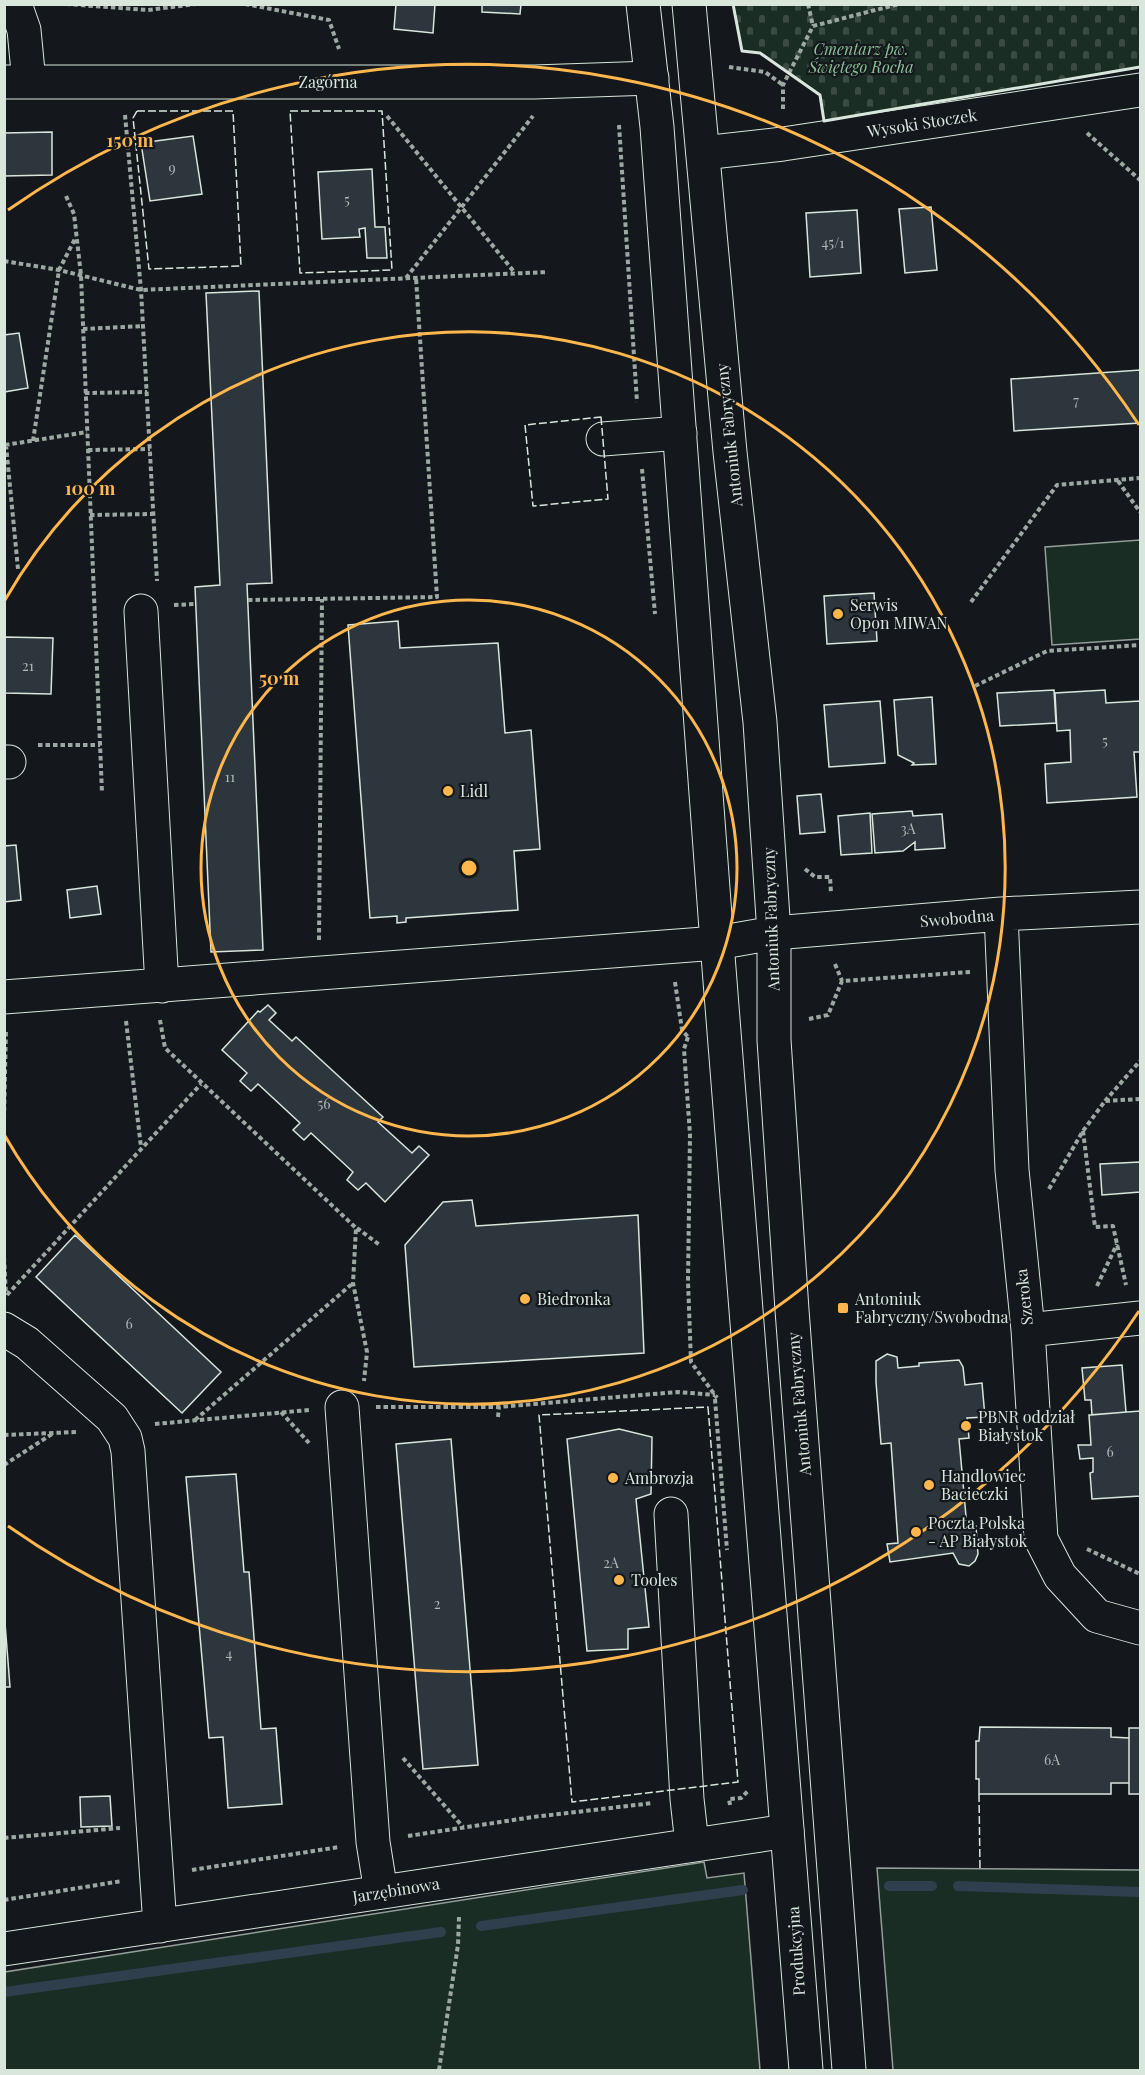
<svg xmlns="http://www.w3.org/2000/svg" width="1145" height="2075" font-family="'Playfair Display',serif">
  <defs>
    <pattern id="cemetery-stones" width="16" height="16" patternUnits="userSpaceOnUse" patternTransform="scale(1.5)"><rect width="16" height="16" fill="#1a2d24"/><path d="M2 7V4a2 2 0 0 1 4 0v3zM10 15v-3a2 2 0 0 1 4 0v3z" fill="#3b4b43"/></pattern>
  </defs>
  <rect width="100%" height="100%" fill="#14181c"/>
  <!-- green -->
  <path fill="#1a2d24" stroke="#939e99" stroke-width="1.5" d="M1140,540V639L1052,645L1045,547Z
    M704,1862L707,1878L744,1873L760,2070H5V1972Z
    M877,1868L1140,1870V2070H893Z"/>
  <!-- cemetery -->
  <path fill="url(#cemetery-stones)" stroke="#939e99" stroke-width="1.5" d="M733,5H1140V67L824,121L820,95L760,53L742,51Z"/>
  <g fill="none" stroke-linecap="round" stroke-linejoin="round">
    <!-- stream -->
    <path stroke="#2f3f4d" stroke-width="10" d="M889,1886H932
      M958,1886L1140,1892
      M481,1926L743,1890
      M4,1992L441,1932"/>
  </g>
  <!-- building -->
  <path fill="#2c363c" stroke="#d8e6dc" stroke-width="1.5" d="M396,4H435L433,33L394,29Z
    M482,4H521L520,14L482,12Z
    M52,132V175L4,176V133Z
    M193,136L202,194L150,201L141,143Z
    M372,169L375,227H385L387,258H367L365,228L359,229L360,237L322,239L318,172Z
    M931,207L937,270L905,273L899,209Z
    M857,210L861,273L810,277L806,213Z
    M259,291L272,583L247,584L263,950L211,952L195,587L220,585L206,293Z
    M19,333L28,388L4,392V335Z
    M1140,370V423L1014,431L1011,379Z
    M874,593L877,641L827,644L824,596Z
    M398,621L400,648L498,643L505,733L531,730L540,849L514,851L518,910L406,918V922L397,923V916L370,918L348,625Z
    M4,637L53,638L51,694L4,693Z
    M1054,690L1056,723L1000,726L997,693Z
    M1105,690L1106,703L1140,701V752H1134L1137,797L1047,803L1045,764L1071,762L1070,730L1057,731L1055,693Z
    M932,697L936,764L912,765L914,763L898,755L894,700Z
    M880,701L885,763L829,767L824,705Z
    M821,794L825,832L800,834L797,796Z
    M912,811L913,816L942,814L945,848L915,850V842L903,851L875,853L872,814Z
    M870,813L872,853L841,855L838,816Z
    M16,845L21,900L4,902V846Z
    M97,886L101,914L70,918L67,890Z
    M268,1005L276,1013L269,1020L292,1041L296,1037L383,1117L378,1122L412,1153L419,1146L429,1155L385,1202L366,1183L358,1190L347,1180L353,1172L311,1133L304,1140L293,1130L300,1123L258,1084L251,1091L240,1081L247,1073L222,1050L258,1011L260,1012Z
    M1140,1162V1192L1102,1195L1100,1164Z
    M472,1200L476,1226L638,1215L644,1353L414,1367L405,1245L443,1202Z
    M75,1235L221,1372L182,1413L36,1277Z
    M887,1354L897,1357L898,1368L919,1366V1363L959,1360L963,1367L965,1385L982,1383L985,1417L967,1418L969,1438L959,1439L967,1527L976,1526L978,1554L975,1561L969,1566L959,1564L953,1553L890,1562L887,1544L898,1543L891,1443L881,1444L876,1382V1361Z
    M1122,1365L1126,1412L1092,1415L1091,1400H1085L1082,1368Z
    M1140,1411V1496L1092,1499L1090,1473L1093,1472V1458L1080,1459L1078,1445H1091L1089,1415Z
    M619,1429L652,1437L651,1494L636,1499L649,1627L628,1629V1649L587,1651L567,1439Z
    M451,1439L478,1765L423,1769L396,1444Z
    M236,1474L244,1572H249L261,1729L276,1728L282,1804L228,1808L223,1737L209,1738L186,1477Z
    M4,1610L10,1687H4Z
    M980,1727L1111,1728V1737L1129,1738V1783H1111V1794H979V1779H976V1741H979Z
    M1129,1728H1140V1794H1129Z
    M110,1796L112,1826L81,1827L80,1797Z"/>
  <g fill="none" stroke-linecap="round" stroke-linejoin="round">
    <defs>
      <path id="minor" d="M15,4L24,30L29,82
        M4,82H534L652,78
        M703,153L783,144L1140,90
        M603,439L680,433
        M141,611L162,986
        M4,762H9
        M1001,914L1012,1170L1028,1330L1041,1539L1060,1576L1097,1616L1140,1628
        M774,933L1001,914L1140,907
        M4,997L717,943
        M4,1329L27,1343L112,1418L125,1438L128,1451L160,1926
        M1028,1330L1140,1318
        M342,1407L373,1842L381,1892
        M671,1514L687,1799L692,1844
        M4,1949L787,1831"/>
      <path id="major" d="M643,4L657,127L717,943L806,2070
        M689,4L730,452L760,722L774,933V1040L792,1310L849,2070
        M717,943L774,933"/>
    </defs>
    <!-- minor casing -->
    <use href="#minor" stroke="#d8e6dc" stroke-width="35"/>
    <!-- major casing -->
    <use href="#major" stroke="#d8e6dc" stroke-width="35"/>
    <!-- path -->
    <path stroke="#9da8a2" stroke-width="4" stroke-dasharray="4.5 3" stroke-linecap="butt" d="M66,4L148,10L196,4
      M245,4L329,20L339,49
      M808,4L813,26
      M729,67L765,72L783,85
      M783,109V85L813,26L899,4
      M125,115L141,290L157,581
      M387,116L515,273
      M619,125L637,402
      M1087,133L1140,180
      M66,196L74,214L81,275L102,793
      M4,261L59,270L141,290L548,272
      M406,278L533,116
      M83,329L143,326
      M85,393L147,392
      M33,441L59,270L76,237
      M5,445L87,432
      M6,445L18,569
      M88,450L150,449
      M642,469L655,614
      M1118,481L1140,512
      M90,515L153,514
      M248,600L437,597L416,278
      M971,602L1057,485L1140,478
      M174,605L196,604
      M975,686L1047,651L1140,645
      M38,745H100
      M805,869L815,877H830L831,893
      M319,940L322,599
      M835,964L842,981
      M675,982L682,1030L688,1037
      M809,1019L828,1015L842,981L970,972
      M160,1020L165,1048L356,1228L353,1283L367,1352L364,1381
      M126,1021L141,1147
      M688,1037L684,1049L690,1135L688,1281L691,1362L717,1398
      M1105,1101L1140,1061
      M4,1119L6,1030
      M1083,1131L1095,1227L1113,1226L1126,1285
      M1049,1189L1083,1131L1105,1101L1140,1099
      M357,1228L381,1246
      M4,1257L6,1295
      M1097,1286L1117,1244
      M7,1295L201,1084
      M715,1399L727,1550
      M376,1407H499L678,1392L715,1395
      M281,1412L309,1443
      M498,1417L499,1407
      M195,1420L353,1283
      M155,1424L309,1410
      M4,1435L76,1432
      M4,1465L52,1434
      M1087,1549L1140,1574
      M403,1758L463,1827
      M730,1805L729,1799L741,1798L748,1791
      M408,1836L533,1817L653,1803
      M4,1838L120,1828
      M192,1870L339,1847
      M4,1900L122,1881
      M439,2070L458,1945L459,1917"/>
    <!-- minor -->
    <use href="#minor" stroke="#14181c" stroke-width="33"/>
    <!-- major -->
    <use href="#major" stroke="#14181c" stroke-width="33"/>
    <!-- fence -->
    <path stroke="#d8e6dc" stroke-width="1.5" stroke-dasharray="8 3" stroke-linecap="butt" d="M137,111H233L241,266L149,269L133,118Z
      M290,111H382L392,270L300,273Z
      M601,417L608,499L533,506L525,425Z
      M708,1407L738,1782L572,1802L539,1415Z
      M979,1794L980,1869"/>
    <!-- wall -->
    <path stroke="#d8e6dc" stroke-width="3" d="M733,4L742,51L760,53L820,95L824,121L1140,67"/>
  </g>
  <!-- distance rings -->
  <g fill="none" stroke="#ffb74d" stroke-width="3">
    <circle cx="469" cy="868" r="268"/>
    <path d="M5 600A536 536 0 1 1 5 1136"/>
    <path d="M1139 1311A803 803 0 0 1 8 1526M8 210A803 803 0 0 1 1139 425"/>
  </g>
  <!-- markers -->
  <g fill="#ffb74d" stroke="#14181c" stroke-width="2">
    <circle cx="838" cy="614" r="6"/>
    <circle cx="448" cy="791" r="6"/>
    <circle cx="525" cy="1299" r="6"/>
    <rect x="837" y="1302" width="12" height="12" rx="3"/>
    <circle cx="966" cy="1426" r="6"/>
    <circle cx="613" cy="1478" r="6"/>
    <circle cx="929" cy="1485" r="6"/>
    <circle cx="916" cy="1532" r="6"/>
    <circle cx="619" cy="1580" r="6"/>
  </g>
  <g text-anchor="middle" stroke-width="4.5" stroke-linejoin="round" paint-order="stroke">
    <!-- number labels -->
    <g font-size="14" fill="#adbab4">
      <text x="172" y="173">9</text>
      <text x="347" y="205">5</text>
      <text x="833" y="248">45/1</text>
      <text x="1076" y="406">7</text>
      <text x="28" y="671">21</text>
      <text x="1105" y="746">5</text>
      <text x="230" y="782">11</text>
      <text x="908" y="834">3A</text>
      <text x="324" y="1109">56</text>
      <text x="129" y="1329">6</text>
      <text x="1110" y="1457">6</text>
      <text x="611" y="1568">2A</text>
      <text x="437" y="1609">2</text>
      <text x="229" y="1659">4</text>
      <text x="1052" y="1765">6A</text>
    </g>
    <!-- park labels -->
    <g font-size="16" font-style="italic" fill="#8ac095" stroke="#14181c">
      <text x="861" y="55">Cmentarz pw.<tspan x="861" dy="18">Świętego Rocha</tspan></text>
    </g>
    <!-- street labels -->
    <g font-size="16" fill="#d8e6dc" stroke="#14181c">
      <text x="328" y="88">Zagórna</text>
      <text transform="translate(922 123) rotate(-9)" y="6">Wysoki Stoczek</text>
      <text transform="translate(729 435) rotate(-96)" y="6">Antoniuk Fabryczny</text>
      <text transform="translate(957 918) rotate(-5)" y="6">Swobodna</text>
      <text transform="translate(771 919) rotate(-92)" y="6">Antoniuk Fabryczny</text>
      <text transform="translate(1024 1297) rotate(-96)" y="6">Szeroka</text>
      <text transform="translate(799 1404) rotate(-95)" y="6">Antoniuk Fabryczny</text>
      <text transform="translate(396 1890) rotate(-9)" y="6">Jarzębinowa</text>
      <text transform="translate(796 1951) rotate(-94)" y="6">Produkcyjna</text>
    </g>
    <!-- poi labels -->
    <g font-size="16" fill="#d8e6dc" stroke="#14181c" text-anchor="start">
      <text x="850" y="611">Serwis<tspan x="850" dy="18">Opon MIWAN</tspan></text>
      <text x="460" y="797">Lidl</text>
      <text x="537" y="1305">Biedronka</text>
      <text x="855" y="1305">Antoniuk<tspan x="855" dy="18">Fabryczny/Swobodna</tspan></text>
      <text x="978" y="1423">PBNR oddział<tspan x="978" dy="18">Białystok</tspan></text>
      <text x="941" y="1482">Handlowiec<tspan x="941" dy="18">Bacieczki</tspan></text>
      <text x="625" y="1484">Ambrozja</text>
      <text x="928" y="1529">Poczta Polska<tspan x="928" dy="18">- AP Białystok</tspan></text>
      <text x="631" y="1586">Tooles</text>
    </g>
  </g>
  <circle cx="469" cy="868" r="9" fill="#ffb74d" stroke="#14181c" stroke-width="3"/>
  <g font-size="18" text-anchor="middle" font-weight="bold" fill="#ffb74d" stroke="#14181c" stroke-width="4.5" stroke-linejoin="round" paint-order="stroke">
    <text x="130" y="147">150 m</text>
    <text x="90" y="495">100 m</text>
    <text x="279" y="685">50 m</text>
  </g>
  <!-- border -->
  <rect width="1145" height="2075" fill="none" stroke="#d8e6dc" stroke-width="12"/>
</svg>
